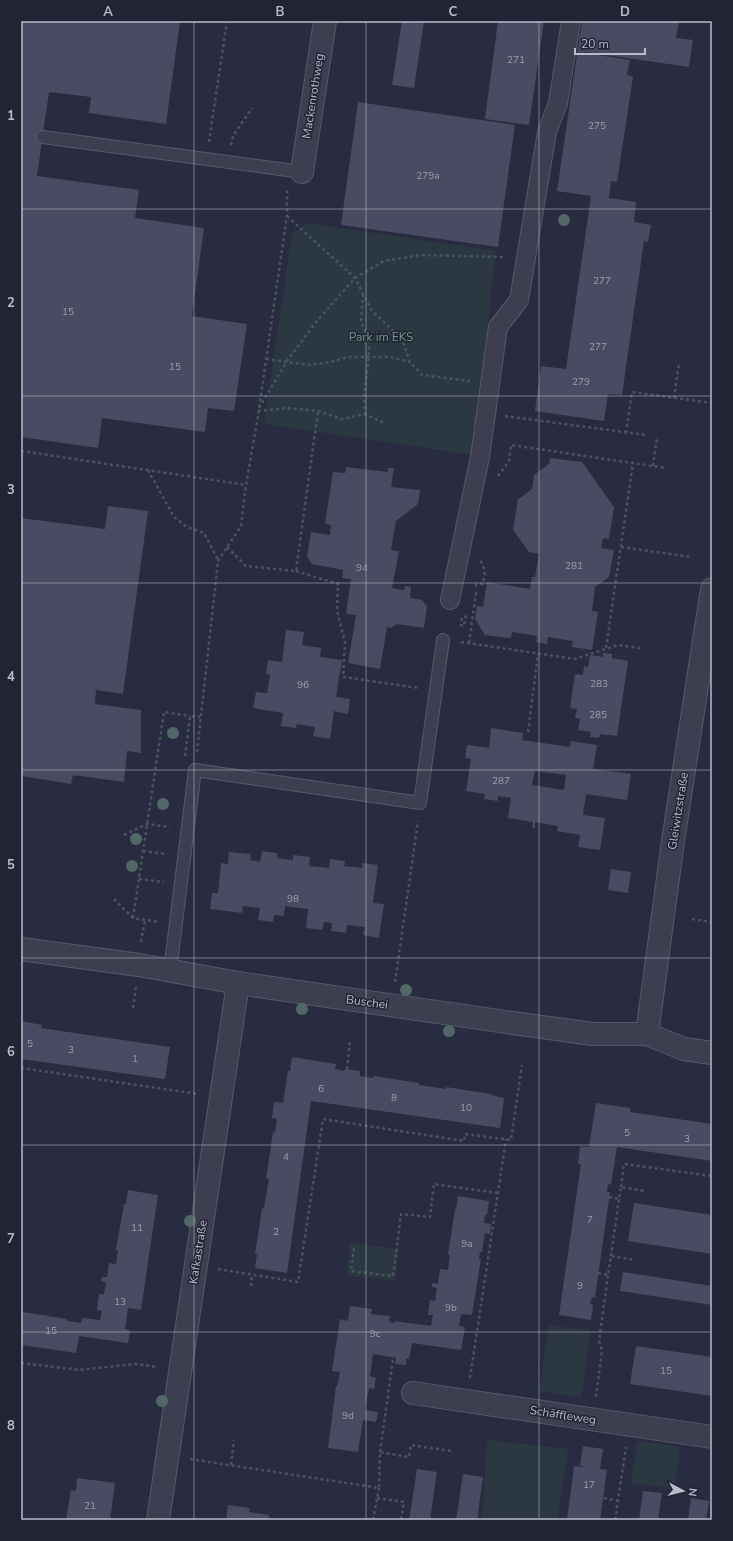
<svg xmlns="http://www.w3.org/2000/svg" width="733" height="1541" font-family="'Nunito Sans',sans-serif">
  <rect width="100%" height="100%" fill="#292c40"/>
  <!-- green -->
  <path fill="#2b3841" d="M307,223L496,251L473,455L264,424L292,234Z
    M350,1243L399,1249L395,1281L346,1275Z
    M549,1325L591,1331L581,1397L539,1391Z
    M487,1440L568,1449L557,1520H482Z
    M637,1441L680,1447L674,1489L631,1483Z"/>
  <!-- building -->
  <path fill="#484b61" fill-rule="evenodd" d="M21,21H180L166,124L89,113L91,97L49,92L37,176L139,190L135,218L204,228L192,316L247,324L234,411L208,408L205,432L102,418L98,448L21,437Z
    M402,21H424L414,88L392,85Z
    M498,21H544L529,125L485,119Z
    M582,21H679L676,38L693,40L689,67L585,52V53L630,60L627,75L633,77L617,182L611,181L609,198L636,202L634,222L651,225L648,242L644,241L622,395L608,394L604,421L535,411L541,366L566,369L591,196L557,191Z
    M358,102L515,125L498,247L341,225Z
    M550,458L582,462L614,507L609,539L603,538L601,548L614,550L609,577L595,587L592,611L598,612L592,650L572,647L573,641L548,637L547,644L536,642L537,636L512,632L511,638L485,635L475,619L477,606L483,607L487,582L530,589L532,577H535L539,554L529,552L513,530L518,499H519L532,489L534,475L549,464Z
    M346,467L388,472V468H394L391,487L420,490L418,504L396,521L391,550L399,551L392,588L404,590L405,586L411,587L410,598L422,600L427,606L424,628L397,624L391,628L387,627L380,669L348,663L356,615L346,614L351,579L342,578L343,570L312,564L307,557L311,532L330,535L331,525L325,524L333,472L345,473Z
    M108,506L148,511L123,694L96,690L95,704L141,710V753L127,751L124,782L73,775L71,784L21,776V518L105,529Z
    M286,630L304,632L302,645L321,648L320,657L342,660L336,697L350,699L348,714L334,711L330,739L313,736L315,727L297,724L296,728L281,726L283,713L253,708L256,692L267,693L270,675L266,674L268,660L282,662Z
    M603,653L612,654V658L628,661L617,736L600,734L599,738L590,737L591,732L578,730L580,719L575,718L577,709L570,708L575,674L583,675L584,666L588,667L590,655L603,657Z
    M491,728L523,733L522,740L570,747L571,741L597,745L593,769L631,774L627,800L586,794L583,815L605,818L600,850L578,847L580,835L557,831L558,826L535,822V828H532L533,822L508,818L511,798L498,796V801L484,799L485,794L466,791L471,759L465,758L467,745L489,748ZM535,771L566,775L564,790L532,785Z
    M262,851L277,853V858L293,860V855L310,857L309,866L329,868L330,859L345,861L344,866L362,868L363,863L378,865L373,903L384,904L379,938L363,935L365,927L347,925L346,933L331,931L332,923L324,922L322,930L306,928L308,909L285,906L284,916L274,915L273,922L258,920L260,908L243,906L242,913L210,909L212,893H218L221,863L228,864L229,852L251,854L250,860L260,862Z
    M611,869L631,872L628,893L608,890Z
    M21,1021L42,1025L41,1028L170,1047L165,1079L21,1059Z
    M292,1057L336,1064L335,1069L344,1071L345,1069L360,1071V1076L373,1078L374,1076L419,1083V1085L446,1089V1087L491,1094V1095L504,1098L500,1128L311,1101L287,1273L255,1268L257,1254H255L262,1208H264L269,1179L266,1178L273,1132L275,1133L277,1119L272,1118L274,1102L283,1103L288,1071H290Z
    M596,1103L630,1108V1112L712,1124V1161L617,1147L611,1185L608,1184L607,1192H610L595,1298L592,1297L590,1304L593,1305L591,1320L559,1315L581,1164H578L580,1146L589,1147Z
    M128,1190L158,1195L141,1310L128,1308L125,1329L130,1330L128,1343L79,1336L76,1353L21,1345V1314H22L23,1312L67,1319V1321L81,1323L82,1318L100,1320L102,1311L97,1310L99,1294H104L106,1282L101,1281L102,1277H107L109,1263L116,1264L118,1250H116L124,1204H126Z
    M458,1196L489,1201L487,1215H485L484,1223L491,1224L490,1234L485,1233L482,1252H480L479,1259H481L472,1315L461,1314L459,1326L465,1327L461,1350L412,1343L409,1359H406V1365L395,1364L396,1358L373,1354L370,1376L376,1378L374,1389L369,1388L365,1410L378,1412L376,1422L363,1420L358,1452L328,1448L336,1386L337,1387L340,1372L332,1371L340,1319L348,1321L350,1306L372,1309L371,1314L390,1316L389,1322L394,1323V1321L431,1326L433,1315H428L430,1300L435,1301L437,1288L432,1287V1283L438,1284L440,1269L448,1270L450,1255H448L455,1209H456Z
    M634,1203L712,1215V1254L628,1241Z
    M623,1272L712,1286V1305L620,1291Z
    M636,1346L712,1357V1396L630,1384Z
    M583,1446L603,1449L600,1469L607,1470L600,1520H567L574,1466L588,1468L580,1466Z
    M417,1469L437,1472L430,1520H409Z
    M463,1474L483,1477L477,1520H456Z
    M77,1478L115,1483L110,1520H66L71,1490L76,1491Z
    M643,1491L662,1493L658,1520H639Z
    M691,1498L709,1501L706,1520H688Z
    M228,1505L250,1508L249,1512L269,1515V1520H226Z"/>
  <g fill="none" stroke-linecap="round" stroke-linejoin="round">
    <defs>
      <path id="service" d="M43,137L302,172
        M170,971L195,770L420,803L443,640"/>
      <path id="pedestrian" d="M450,600L480,457L498,327L519,300L547,132L558,103L571,21"/>
      <path id="minor" d="M302,172L325,21
        M413,1393L712,1437
        M158,1520L238,983"/>
      <path id="tertiary" d="M21,949L139,965L238,983L506,1022L593,1034H647L684,1049L712,1053
        M647,1034L673,841L712,589"/>
    </defs>
    <!-- service casing -->
    <use href="#service" stroke="#575a6a" stroke-width="14"/>
    <!-- pedestrian casing -->
    <use href="#pedestrian" stroke="#575a6a" stroke-width="20"/>
    <!-- minor casing -->
    <use href="#minor" stroke="#575a6a" stroke-width="24"/>
    <!-- tertiary casing -->
    <use href="#tertiary" stroke="#575a6a" stroke-width="24"/>
    <!-- path -->
    <path stroke="#49555e" stroke-width="2.5" stroke-dasharray="3 3" stroke-linecap="butt" d="M209,142L227,21
      M231,145L233,136L252,108
      M287,216L355,278L372,311L402,339L410,362L422,375L470,381
      M363,294L361,322L369,340V357L364,395L365,414
      M266,359L310,365L331,362L348,357H390L410,362
      M674,398L679,363
      M259,408L287,361L316,322L355,278L384,261L421,255L505,257
      M258,411L287,408L318,411L342,419L365,414L384,423
      M505,416L646,435
      M626,433L632,392L712,403
      M21,451L246,485
      M653,466L657,437
      M148,470L174,517L187,527L204,533L218,560
      M498,476L509,461L511,445L666,468
      M227,547L246,566L296,571L318,411
      M621,547L691,557
      M296,571L338,584L337,610L345,643L343,677L419,688
      M475,586L477,584H483L485,571L480,559
      M462,618L461,625L464,626L466,614
      M461,642L575,659L618,645L640,648
      M469,643L476,593L473,594
      M606,648L633,463
      M528,732L538,654
      M197,752L218,561L241,526L246,485L258,416L287,215V188
      M185,756L190,716L200,717
      M124,835L147,824L170,827
      M143,851L166,854
      M139,879L164,882
      M114,899L133,918L159,922
      M133,918L164,712L190,716
      M692,919L712,922
      M141,942L145,920
      M395,982L418,821
      M133,1008L136,987
      M21,1068L198,1094
      M347,1069L350,1041
      M621,1187L624,1164L712,1176
      M609,1197L619,1199L621,1187L645,1191
      M354,1248L351,1271L393,1276L401,1214L430,1217L434,1184L498,1193
      M611,1256L619,1199
      M218,1269L298,1282L323,1119L464,1141L465,1134L511,1140L522,1065
      M598,1273L608,1275L611,1256L635,1260
      M251,1286L252,1275
      M21,1363L79,1370L136,1364L157,1367
      M470,1378L506,1139
      M596,1397L602,1350L599,1341L608,1275
      M380,1452L393,1359
      M190,1459L379,1488L380,1452L409,1457L411,1445L451,1451
      M231,1465L234,1440
      M377,1498L404,1502L401,1520
      M604,1498L618,1501
      M373,1520L379,1488
      M615,1520L626,1447"/>
    <!-- service -->
    <use href="#service" stroke="#3d3f50" stroke-width="12"/>
    <!-- pedestrian -->
    <use href="#pedestrian" stroke="#3d3f50" stroke-width="18"/>
    <!-- minor -->
    <use href="#minor" stroke="#3d3f50" stroke-width="22"/>
    <!-- tertiary -->
    <use href="#tertiary" stroke="#3d3f50" stroke-width="22"/>
  </g>
  <!-- trees -->
  <g fill="#516867">
    <circle cx="564" cy="220" r="6"/>
    <circle cx="173" cy="733" r="6"/>
    <circle cx="163" cy="804" r="6"/>
    <circle cx="136" cy="839" r="6"/>
    <circle cx="132" cy="866" r="6"/>
    <circle cx="406" cy="990" r="6"/>
    <circle cx="302" cy="1009" r="6"/>
    <circle cx="449" cy="1031" r="6"/>
    <circle cx="190" cy="1221" r="6"/>
    <circle cx="162" cy="1401" r="6"/>
  </g>
  <!-- grid -->
  <path fill="none" stroke="#b9bbca" stroke-width="1" stroke-opacity="0.55" d="M194,21V1520M366,21V1520M539,21V1520M21,209H712M21,396H712M21,583H712M21,770H712M21,958H712M21,1145H712M21,1332H712"/>
  <g text-anchor="middle" stroke-width="3" stroke-linejoin="round" paint-order="stroke">
    <!-- number labels -->
    <g font-size="10" fill="#9d9fb0">
      <text x="516" y="63">271</text>
      <text x="597" y="129">275</text>
      <text x="428" y="179">279a</text>
      <text x="602" y="284">277</text>
      <text x="68" y="315">15</text>
      <text x="598" y="350">277</text>
      <text x="175" y="370">15</text>
      <text x="581" y="385">279</text>
      <text x="574" y="569">281</text>
      <text x="362" y="571">94</text>
      <text x="599" y="687">283</text>
      <text x="303" y="688">96</text>
      <text x="598" y="718">285</text>
      <text x="501" y="784">287</text>
      <text x="293" y="902">98</text>
      <text x="30" y="1047">5</text>
      <text x="71" y="1053">3</text>
      <text x="135" y="1062">1</text>
      <text x="321" y="1092">6</text>
      <text x="394" y="1101">8</text>
      <text x="466" y="1111">10</text>
      <text x="627" y="1136">5</text>
      <text x="687" y="1142">3</text>
      <text x="286" y="1160">4</text>
      <text x="590" y="1223">7</text>
      <text x="137" y="1231">11</text>
      <text x="276" y="1235">2</text>
      <text x="467" y="1247">9a</text>
      <text x="580" y="1289">9</text>
      <text x="120" y="1305">13</text>
      <text x="451" y="1311">9b</text>
      <text x="51" y="1334">15</text>
      <text x="375" y="1337">9c</text>
      <text x="666" y="1374">15</text>
      <text x="348" y="1419">9d</text>
      <text x="589" y="1488">17</text>
      <text x="90" y="1509">21</text>
    </g>
    <!-- street labels -->
    <g font-size="12" fill="#b9bbca" stroke="#212435">
      <text transform="translate(313 96) rotate(-81)" y="4">Mackenrothweg</text>
      <text transform="translate(678 811) rotate(-81)" y="4">Gleiwitzstraße</text>
      <text transform="translate(367 1002) rotate(8)" y="4">Buschei</text>
      <text transform="translate(198 1252) rotate(-81)" y="4">Kafkastraße</text>
      <text transform="translate(563 1415) rotate(9)" y="4">Schäffleweg</text>
    </g>
    <!-- park labels -->
    <g font-size="12" fill="#729987" stroke="#212435">
      <text x="381" y="341">Park im EKS</text>
    </g>
  </g>
  <!-- border -->
  <rect width="733" height="1541" fill="none" stroke="#212435" stroke-width="44"/>
  <!-- north arrow -->
  <g transform="translate(683 1491) rotate(97)" stroke="#212435" stroke-width="3" paint-order="stroke">
  <path d="M0-3L7 15L0 10L-7 15Z" fill="#b9bbca"/>
  <text y="-6" font-size="11" font-weight="bold" text-anchor="middle" fill="#b9bbca">N</text>
  </g>
  <!-- scale -->
  <path d="M575 48v6h70v-6" fill="none" stroke="#b9bbca" stroke-width="2"/>
  <text x="581" y="48" font-size="12" fill="#b9bbca" stroke="#212435" stroke-width="3" paint-order="stroke">20 m</text>
  <rect x="22" y="22" width="689" height="1497" fill="none" stroke="#b9bbca" stroke-width="1.5"/>
  <g font-size="13" text-anchor="middle" font-weight="bold" fill="#b9bbca">
    <text x="108" y="16">A</text>
    <text x="280" y="16">B</text>
    <text x="453" y="16">C</text>
    <text x="625" y="16">D</text>
    <text x="11" y="120">1</text>
    <text x="11" y="307">2</text>
    <text x="11" y="494">3</text>
    <text x="11" y="681">4</text>
    <text x="11" y="869">5</text>
    <text x="11" y="1056">6</text>
    <text x="11" y="1243">7</text>
    <text x="11" y="1430">8</text>
  </g>
</svg>
